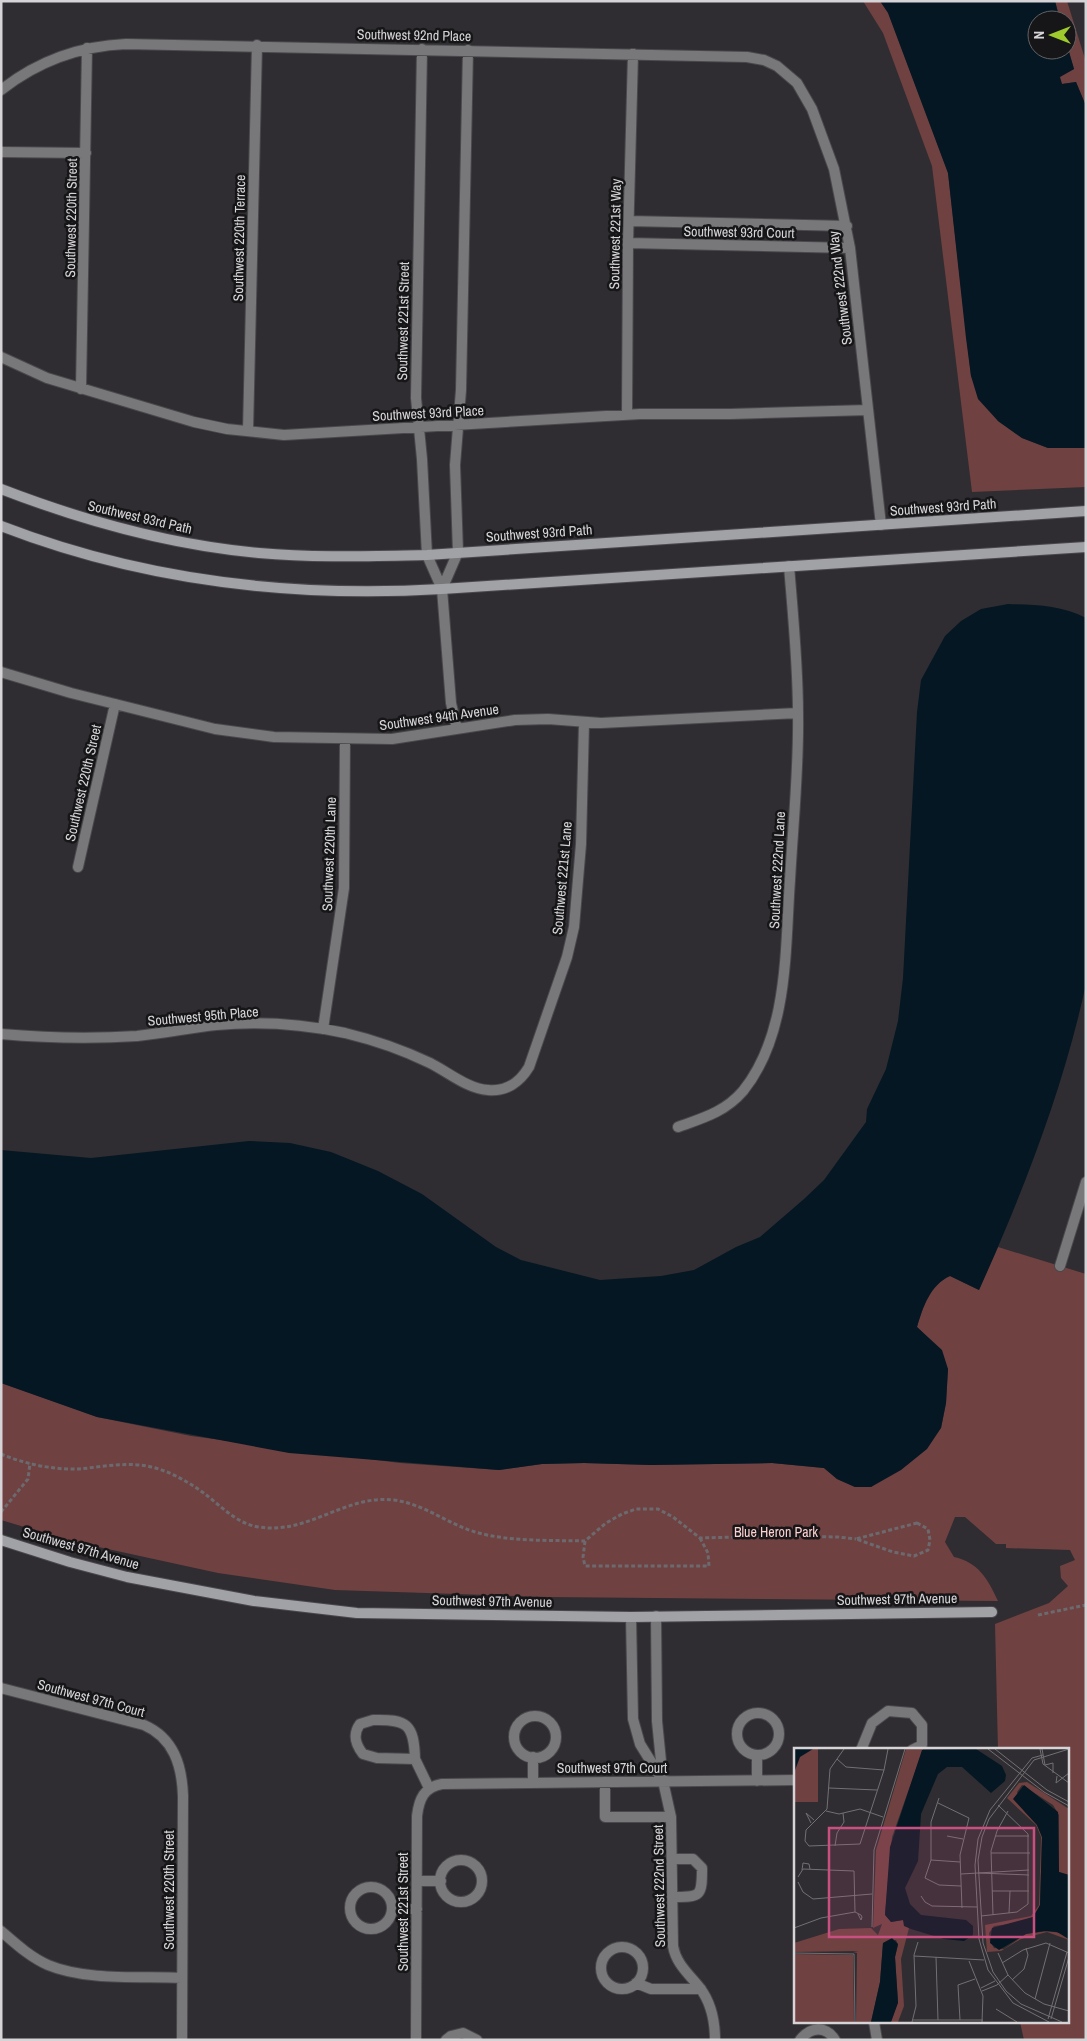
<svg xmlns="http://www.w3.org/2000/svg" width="1087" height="2041" font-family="'Archivo Narrow',sans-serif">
  <rect width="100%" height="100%" fill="#2f2d31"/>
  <!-- green -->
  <path fill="#704141" d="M863,1H880L888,12L948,173L971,376L998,421L1022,438L1048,448H1086V487L972,492L932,166L883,33Z
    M1055,1H1067L1086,62V106L1076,82L1062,84L1059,77L1074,69L1067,45V20H1060Z
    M998,1247L1086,1274V2040H1024L1020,2022H1068V1750H998L995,1624L1049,1603L1068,1586L1061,1578L1060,1566L1075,1560L1070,1550L1006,1548V1544H996L965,1517H955L945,1542L954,1557C978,1562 988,1579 998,1601L547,1597L335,1590L218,1573L71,1541L1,1520V1383L97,1417L191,1436L400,1463L499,1470L542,1464L584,1463L651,1465L772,1463L824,1468L837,1479L855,1487H871L941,1428L946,1403L948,1369L929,1339L917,1327C923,1307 930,1285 950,1276L979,1290Z"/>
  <!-- water -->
  <path fill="#051723" d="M880,1H1055L1060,20H1037V50H1067V45L1074,69L1060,77L1062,84L1076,82L1086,106V448H1048L1022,438L998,421L978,399L971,376L966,338L948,173L888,13Z
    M1008,604C1036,605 1061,605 1086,618V984C1063,1090 1023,1192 979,1290L950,1276C930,1285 923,1307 917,1327L942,1350L948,1369L946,1403L941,1428L927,1449L901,1470L871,1487H855L837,1479L824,1468L772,1463L651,1465L584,1463L542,1464L499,1470L289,1453L97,1417L1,1383V1150L91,1158L249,1141L290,1143L331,1152L378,1171L422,1194L496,1247L521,1260L600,1280L661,1276L694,1270L736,1247L760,1237L804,1199L824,1180L866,1122L867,1109L886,1069L898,1021L903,978L917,712L921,680L945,636L961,621L981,609Z"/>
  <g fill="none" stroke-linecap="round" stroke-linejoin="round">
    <defs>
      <path id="lane" d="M1060,1266L1086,1182"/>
      <path id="street" d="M422,49L416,398L422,459L427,555L442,589L451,703L457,729
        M1,90C38,61 80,46 126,44L747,57L764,60L777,66L797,83L812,109L834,169L850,248L881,525
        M1,152L86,153
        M629,221L847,226
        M628,243L850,248
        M1,357L47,378L194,422L227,429L284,435L640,414H730L868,410
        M81,389L87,48
        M627,415L628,243L633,54
        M248,431L257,45
        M442,589L458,552L455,465L461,390L468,50
        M1,672L71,693L215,729L274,737L392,739L515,720L548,719L601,723L798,713
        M78,867L115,704
        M323,1029L344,888L345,739
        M1,1034C47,1038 92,1039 137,1036C164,1033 190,1028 216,1025C259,1021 303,1024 345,1033C374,1040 403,1050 430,1063C448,1072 468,1089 488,1090C506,1092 520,1082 529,1067L567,957L574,927L581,844L584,723
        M678,1127C703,1118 725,1112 743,1091C789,1034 785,949 790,880C793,825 799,769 798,714C798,664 793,615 789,566
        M656,1616L657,1721L663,1781L671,1817L673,1946C676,1964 689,1974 700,1988C712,2004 715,2021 715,2040
        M631,1617L633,1719L640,1744L661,1778
        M1,1688L144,1725C174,1738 182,1766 183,1796L182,2040
        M737 1734a21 21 0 1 1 42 0a21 21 0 1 1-42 0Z
        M514 1737a21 21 0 1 1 42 0a21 21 0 1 1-42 0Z
        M373,1720C407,1719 414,1724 415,1759L377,1758L363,1754C356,1745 352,1735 360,1724Z
        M861,1750L872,1723L888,1711L912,1713L922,1725V1745L912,1750
        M757,1755V1781
        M533,1757V1782
        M415,1759L429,1788
        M605,1782V1817H671
        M672,1859H693L702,1868C702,1897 701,1897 672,1897
        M440 1881a21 21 0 1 1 42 0a21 21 0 1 1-42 0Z
        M417,1881H441
        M350 1908a21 21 0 1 1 42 0a21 21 0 1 1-42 0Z
        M392,1909H417
        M1,1931C16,1944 30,1957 48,1965C86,1981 142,1976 182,1978
        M601 1968a21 21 0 1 1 42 0a21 21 0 1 1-42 0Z
        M636,1983L651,1989H701
        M874,2022L877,2040
        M416,2040L417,1816C419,1799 424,1787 442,1784L796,1780
        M446,2040L451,2036L463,2033L477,2040
        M800,2040C810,2027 826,2025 835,2040"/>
      <path id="secondary" d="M1,489C84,521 170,545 259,553C315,558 371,556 427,555L1086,511
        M1,526C143,581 291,598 442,589L1086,547
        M1,1540L70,1562L127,1577L254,1601L357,1613L631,1617L992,1612"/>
    </defs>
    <!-- lane casing -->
    <use href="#lane" stroke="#4a484c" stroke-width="12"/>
    <!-- street casing -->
    <use href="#street" stroke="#4a484c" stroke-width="12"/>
    <!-- secondary casing -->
    <use href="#secondary" stroke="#4a484c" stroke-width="12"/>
    <!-- path -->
    <path stroke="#6c6a6e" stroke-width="3" stroke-dasharray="4 2.5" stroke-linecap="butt" d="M1,1454C25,1464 53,1470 79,1469C101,1467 125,1462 147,1466C168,1470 187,1481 205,1494C221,1506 237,1524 259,1527C308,1535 346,1494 394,1500C424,1504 448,1524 475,1532C510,1542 549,1540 585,1541L606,1523L622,1514L636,1509H658L673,1517L700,1538L774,1536L838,1537L856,1539
      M1,1512L28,1479L30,1463
      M917,1523L928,1529L930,1540L928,1550L914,1556L893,1552L856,1539Z
      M585,1541L583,1557L585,1566H709L708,1553L700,1538
      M1038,1615L1086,1605"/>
    <!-- lane -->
    <use href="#lane" stroke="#78787a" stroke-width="10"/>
    <!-- street -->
    <use href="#street" stroke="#78787a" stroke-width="10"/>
    <!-- secondary -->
    <use href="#secondary" stroke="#a1a2a6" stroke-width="10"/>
  </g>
  <g text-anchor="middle" stroke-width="5" stroke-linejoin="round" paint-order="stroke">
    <!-- street labels -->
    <g font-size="14" fill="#d6d4d7" stroke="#161517">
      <text transform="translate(414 35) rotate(1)" y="5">Southwest 92nd Place</text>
      <text transform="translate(71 218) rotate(-89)" y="5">Southwest 220th Street</text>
      <text transform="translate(739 232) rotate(1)" y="5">Southwest 93rd Court</text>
      <text transform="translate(615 234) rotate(-89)" y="5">Southwest 221st Way</text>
      <text transform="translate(239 238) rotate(-89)" y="5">Southwest 220th Terrace</text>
      <text transform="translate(840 288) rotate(-97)" y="5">Southwest 222nd Way</text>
      <text transform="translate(403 321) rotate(-89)" y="5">Southwest 221st Street</text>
      <text transform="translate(428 413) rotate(-3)" y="5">Southwest 93rd Place</text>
      <text transform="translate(943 507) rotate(-4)" y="5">Southwest 93rd Path</text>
      <text transform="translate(140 517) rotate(13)" y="5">Southwest 93rd Path</text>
      <text transform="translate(539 533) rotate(-4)" y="5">Southwest 93rd Path</text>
      <text transform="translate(439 717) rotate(-8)" y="5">Southwest 94th Avenue</text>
      <text transform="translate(83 783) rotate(-77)" y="5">Southwest 220th Street</text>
      <text transform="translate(329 854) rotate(-88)" y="5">Southwest 220th Lane</text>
      <text transform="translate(777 870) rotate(-87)" y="5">Southwest 222nd Lane</text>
      <text transform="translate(562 878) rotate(-85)" y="5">Southwest 221st Lane</text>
      <text transform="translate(203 1016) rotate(-5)" y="5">Southwest 95th Place</text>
      <text transform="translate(81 1548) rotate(16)" y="5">Southwest 97th Avenue</text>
      <text transform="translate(897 1599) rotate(-1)" y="5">Southwest 97th Avenue</text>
      <text transform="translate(492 1601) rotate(1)" y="5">Southwest 97th Avenue</text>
      <text transform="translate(91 1698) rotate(15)" y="5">Southwest 97th Court</text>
      <text x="612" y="1773">Southwest 97th Court</text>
      <text transform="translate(659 1886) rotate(-91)" y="5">Southwest 222nd Street</text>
      <text transform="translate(169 1890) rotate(-90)" y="5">Southwest 220th Street</text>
      <text transform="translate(403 1912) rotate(-90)" y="5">Southwest 221st Street</text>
    </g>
    <!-- park labels -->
    <g font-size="14" fill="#fbd0cf" stroke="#161517">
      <text x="776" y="1537">Blue Heron Park</text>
    </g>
  </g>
  <!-- overview -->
  <g transform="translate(794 1748)">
    <rect width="275" height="275" fill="#2f2d31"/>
    <path d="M0,1H24V54H0ZM112,1H129L98,89L91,166L97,174L109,172L115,180L107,211L110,258L104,274H97L104,253L101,209L104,197L102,192L89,195L86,234L77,274H62L63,205L59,204L65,203L0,204V195L45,181L77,180L84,187L88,176L79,180L82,102ZM233,34L275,61V127L265,124V67L259,57L228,37L223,44L230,63L243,77L248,89L246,157L242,167L239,169L223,175L200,178L195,185L196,193L200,200L210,201L232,186L254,183L266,185L275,192L253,184L227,191L207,203L193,204L191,177L237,168L245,157L247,89L242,77L213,50L225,35ZM0,206L59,207L60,274H0Z" fill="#704141"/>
    <path d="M0,1H19L6,9L0,25ZM182,1L208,18L212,27L211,33L197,45L168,19H153L144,26L127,66L124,113L111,140L116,156L127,167L172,172L179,178V187L170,193L150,191L117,181L110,178L109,172L97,174L91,167L96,99L128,2ZM230,37L264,64L265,124L275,127V191L263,184L250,183L232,186L205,202L196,195L198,180L239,169L246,157L248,89L243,77L219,51ZM98,190L104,196L101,209L104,255L97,274H77L86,234L89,195Z" fill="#051723"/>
    <path fill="none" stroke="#727073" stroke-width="1" d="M50,1L36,21L33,61L12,82L11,93L15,98L66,96L90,22L94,1M194,1L250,44L275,58M201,1L253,42L275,54M246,1L249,16L275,35M248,1L251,17M249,7L238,10L196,62L184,91L181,117L185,191L194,222L219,255L255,274M43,11L52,19L90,22M251,17L259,15V25M263,28L262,35L275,25M35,40L83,42M145,50L137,74V112L131,130L145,137L167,138M144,55L175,70L166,107L168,160M32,63L45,66L66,61L89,69M17,75L12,65L20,72M153,88L169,91M201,88H235M41,98L43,85L50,74L49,65M197,105H236M137,112L166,114M8,122L9,115L15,116L16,121M60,123L61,164M184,125L235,127M167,126L235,122M4,129L9,121L60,123M4,134L9,144L19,151L78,146M198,143H235M127,148L131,154L138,158L183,159M61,164L67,167L68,169L67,172L64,166M215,165L216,143M199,167L197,103L203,83L214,63M187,168L223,164L234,156V86L204,57M78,179L80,102L111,1M0,180L27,170L61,164M0,205L60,206L61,274M204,205L214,227L231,245L250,256L275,263M120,208L190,212M142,209L144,272M175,213L189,248L188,274M208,215L229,202L252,195L275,205M218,232L230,221L234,207L232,200M187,240L201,233M188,243L203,237L214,227M241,251L256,195M202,261L223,274M254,271L273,204M257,271L275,209M118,272H189M166,272L164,237L181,231M118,274L122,258L120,207L124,194M268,274L227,256L212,243L199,224L189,195L184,112L188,89L195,71L240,12L275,1"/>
    <path fill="#c85080" fill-opacity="0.15" stroke="#c85080" stroke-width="2.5" d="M35,80H240V189H35Z"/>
    <rect width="275" height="275" fill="none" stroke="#d6d4d7" stroke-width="2.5"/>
  </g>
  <!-- border -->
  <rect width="1087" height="2041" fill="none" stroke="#d6d4d7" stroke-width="5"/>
  <!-- north arrow -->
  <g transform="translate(1052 35) rotate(270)"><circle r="24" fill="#161517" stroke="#636164"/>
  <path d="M0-4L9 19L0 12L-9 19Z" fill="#9fca2e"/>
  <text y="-8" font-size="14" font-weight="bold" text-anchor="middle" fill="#d6d4d7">N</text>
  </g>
</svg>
